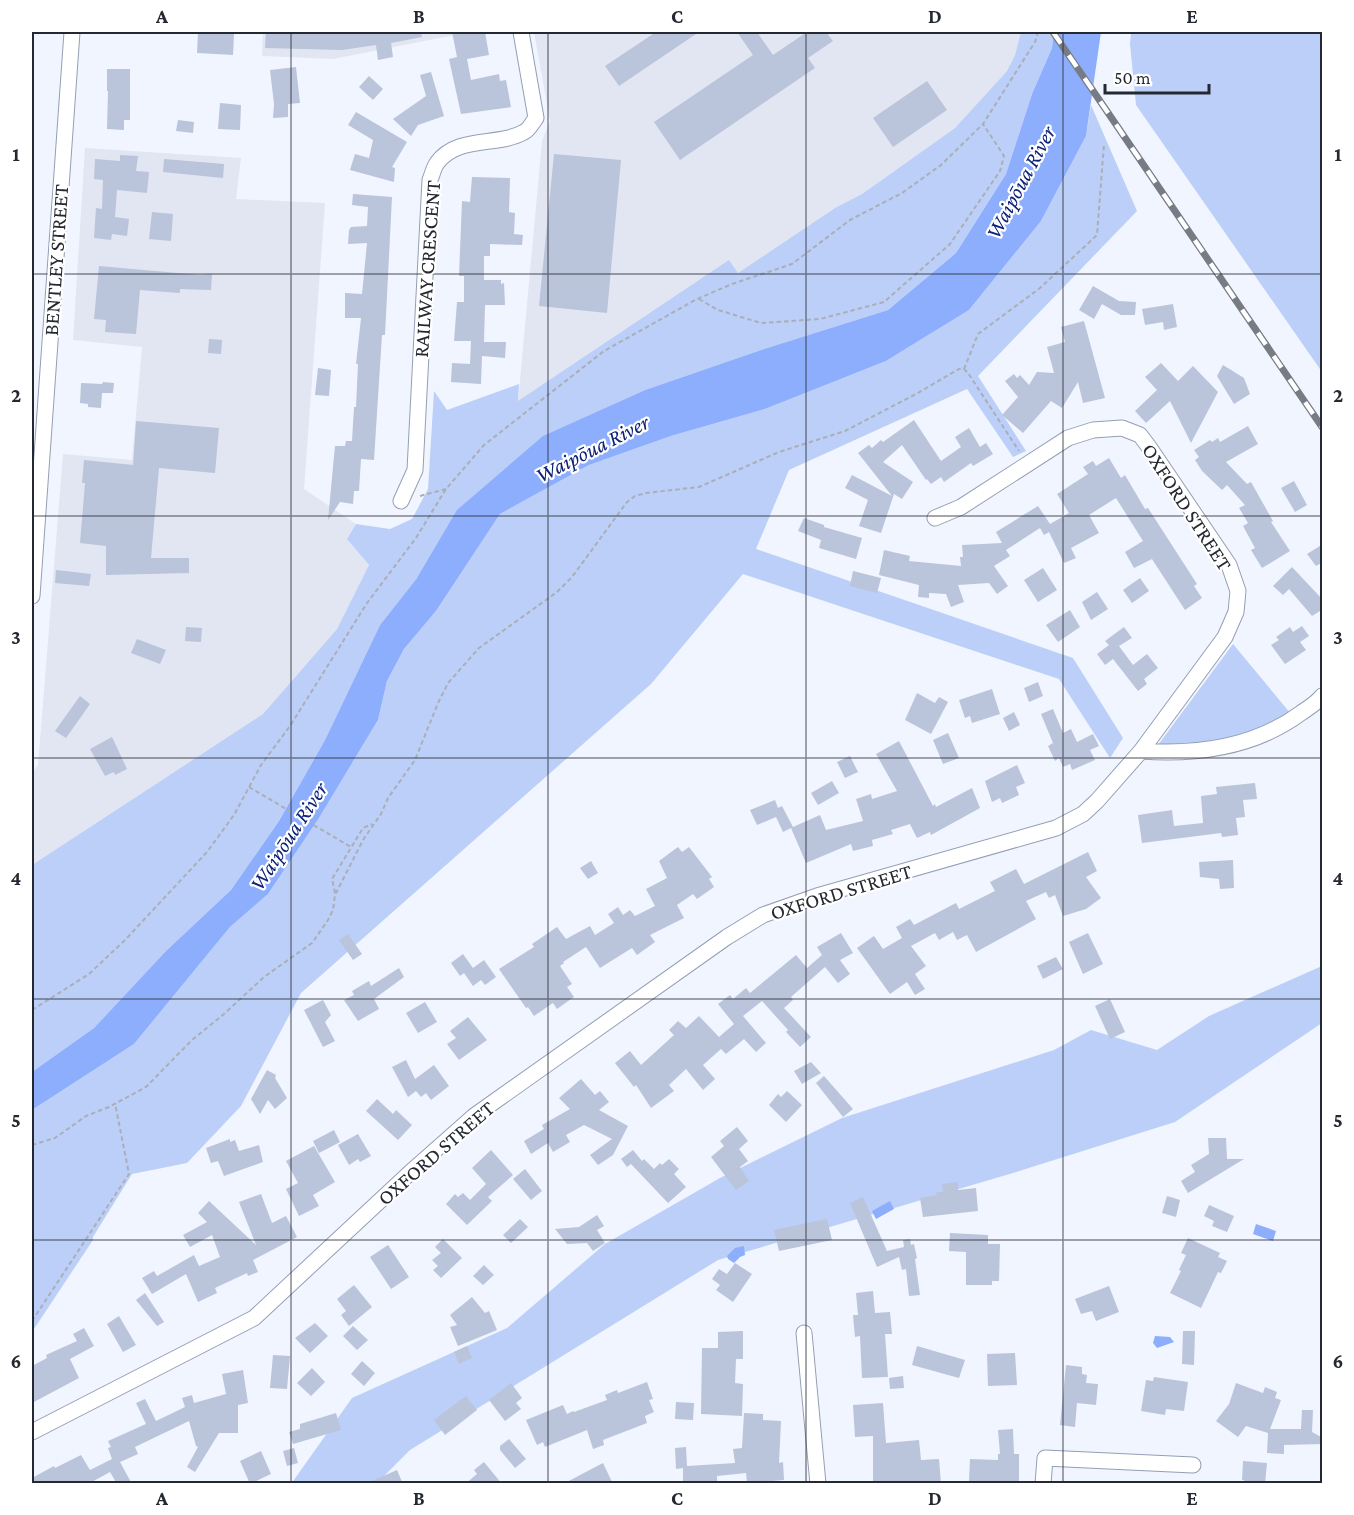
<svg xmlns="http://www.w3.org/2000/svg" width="1354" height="1515" font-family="'Crimson Pro',serif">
  <rect width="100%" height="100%" fill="#f1f5ff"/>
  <!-- built -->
  <path fill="#e1e6f2" d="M263,32H470L333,59L262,56Z
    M534,32H1021V34L1015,55L1007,71L955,128L862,194L835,208L738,273L729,261L518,402L542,141L550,121Z
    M85,148L241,158L236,199L325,203L304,489L356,524L347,539L369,565L337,629L263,714L32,865V773L38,765L63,454L132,460L142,347L73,340Z"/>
  <!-- green -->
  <path fill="#bccff8" d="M1021,32H1054L1052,48L1032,94L1006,174L956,253L888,310L764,349L645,390L544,436L417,578L380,625L325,740L279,821L231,890L166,951L94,1028L32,1072V865L263,714L337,629L369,565L347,539L356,524L390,529L412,519L428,489L434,391L447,410L519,384L518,401L729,260L738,273L835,208L862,194L955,128L1007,71L1015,55Z
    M1131,32H1322V372L1136,105L1130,44Z
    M1091,105L1137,211L978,376L1026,451L1013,457L967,389L789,470L756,549L1073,658L1123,738L1110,758L1059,679L743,574L651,684L301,993L241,1106L187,1163L132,1174L93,1237V1240L32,1332V1110L134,1044L230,927L268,894L319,818L378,720L387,681L404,649L436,611L500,514L589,465L671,436L765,409L886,361L969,310L1041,221L1086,136Z
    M1233,644L1291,714L1252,732L1209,744L1158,745Z
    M1322,966V1023L1175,1122L1013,1173L718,1260L410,1450L377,1483L291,1484L352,1398L507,1328L605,1244L720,1178L842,1118L1054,1050L1091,1030L1157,1050L1209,1016Z"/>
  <!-- water -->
  <path fill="#8daefc" d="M1054,32H1101L1086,136L1041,221L969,310L886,361L765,409L671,436L589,465L500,514L436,611L404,649L387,681L378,720L319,818L268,894L230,927L134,1044L32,1110V1072L94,1028L166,951L231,890L279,821L325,740L380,625L417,578L457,510L543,436L645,390L764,349L888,310L956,253L1006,174L1032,94L1052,48Z
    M890,1201L894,1209L876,1219L872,1211Z
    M1256,1224L1276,1231L1273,1241L1253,1234Z
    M744,1246L745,1255L740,1257L734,1263L728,1259L727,1256L735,1248Z
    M1155,1336L1170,1337L1174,1342L1157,1348L1153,1343Z"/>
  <!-- pier -->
  <path fill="#f1f5ff" d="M1051,32H1057L1096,89L1095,98L1051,34Z"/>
  <!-- building -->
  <path fill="#bac4db" d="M198,32L234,34L233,55L197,53Z
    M266,32H421L422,37L391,43L393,57L378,60L376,45L342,50L265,48Z
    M452,32H485L489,55L467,59L471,80L499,74L500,81L506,80L511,107L461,114L449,59L457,57Z
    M656,32H699L619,86L605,66Z
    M737,32H757L773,55L807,32H826L833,41L808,58L815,68L680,160L654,122L753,55Z
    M296,67L300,103L288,104V117L273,118L274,104L270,70Z
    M107,69H130V120H124V130L107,129L108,91H107Z
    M431,72L444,116L418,125L411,136L393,119L426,96L420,75Z
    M369,76L383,89L373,100L359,87Z
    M927,81L947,110L893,147L873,118Z
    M220,103L241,105L240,130L218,129Z
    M356,112L407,142L392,167L395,168L394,182L350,170L355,154L369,158L373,140L348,125Z
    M178,120L194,122L193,133L176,131Z
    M554,154L621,160L607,313L539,306Z
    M120,155L138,156L136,171L149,172L147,193L117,190L115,217L129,219L127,236L112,234L111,240L94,238L96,208L102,209L103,180L94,179L95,159L120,161Z
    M164,159L224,164L223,178L163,172Z
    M472,177L510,178L509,212L515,213L514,234L523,235L522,245L490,244V256H484V280H501V284L504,283L505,305H485L484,342H506L505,358L482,356L481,384L451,382L452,363L470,364L471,341H454L457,302H464V276H459L462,201L470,202Z
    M353,194L392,197L385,335H382L374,460L361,459L359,491H354L353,504L340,502L328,520L335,446H345L346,441H352L354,407H356L358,364H356L361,318H345V293L362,294L367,243L348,244L349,230L351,227L367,226L368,207L352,205Z
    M152,212L173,214L171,241L149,239Z
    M99,266L200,275L212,274L211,290L180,289V293L140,290L136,334L105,332L106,320L94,319Z
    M1093,286L1119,301L1136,302L1135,315H1121L1102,304L1094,319L1079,310Z
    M1173,304L1177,327L1164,330L1163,322L1145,325L1142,309Z
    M1084,321L1105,398L1083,403L1078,382L1062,408L1051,401L1023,433L1002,415L1018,397L1005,381L1014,374L1017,378L1020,375L1029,385L1037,372L1054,373L1047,347L1065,342L1061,327Z
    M209,339L222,340L221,354L208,353Z
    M1161,363L1178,381L1193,366L1218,392L1191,443L1170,401L1146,423L1135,411L1157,390L1145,377Z
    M1223,365L1244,378L1250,394L1234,404L1217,376Z
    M318,368L331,370L329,396L315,395Z
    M103,382L114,383L113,393H102L101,408L88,407V404L80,403L81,383L102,384Z
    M914,420L941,461L961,447L955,437L969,428L980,447L986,443L993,454L973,466L971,463L944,482L941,477L931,484L927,479L926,480L902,445L883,462L913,482L902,499L894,494L881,533L859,526L868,500L845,488L852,475L892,496L858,453L869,445L872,448L881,440L883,442Z
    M136,421L219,428L215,473L159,468L151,558H189V573L106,575V546L80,543L85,483H82L84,460L133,465Z
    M1248,426L1258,444L1226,462L1247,484L1251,482L1273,521L1271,522L1290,551L1262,568L1251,550L1255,548L1243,526L1248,523L1239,508L1245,505L1227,485L1222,490L1202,471L1195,460L1199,457L1194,450L1210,440L1212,442L1218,438L1220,442Z
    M1109,458L1121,478L1125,475L1145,509L1148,508L1197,584L1194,586L1202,598L1185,610L1152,559L1134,568L1125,552L1143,541L1116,498L1089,515L1099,533L1071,548L1076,558L1064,563L1049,532L1044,535L1040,528L1006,550L1010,556L994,566L1008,586L997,594L989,583L958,585L964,602L951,607L946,594L929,593V598L918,597L919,585L879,575L884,550L910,556L909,561L961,566L960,557H963L962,545L1002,543L996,532L1038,506L1050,524L1069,513L1057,494L1088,474L1083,467L1093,461L1096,466Z
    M1294,481L1307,505L1295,512L1281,488Z
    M804,518L824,525V527L862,538L856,559L819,548L821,540L798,531Z
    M1323,544V562L1316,566L1307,554Z
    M1292,567L1323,600V609L1312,616L1289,589L1283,595L1273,586Z
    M1043,568L1057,590L1038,602L1024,580Z
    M56,570L91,574L89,586L55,583Z
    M853,571L881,578L877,593L850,586Z
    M1140,578L1149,591L1132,603L1123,590Z
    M1097,592L1108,609L1091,620L1082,602Z
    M1070,610L1080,627L1058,642L1046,625Z
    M1302,626L1309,636L1300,642L1306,650L1285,664L1271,645L1279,640L1276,637L1290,627L1293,632Z
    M186,627L202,628L201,642L185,641Z
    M1124,627L1132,638L1119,646L1133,665L1147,654L1158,668L1144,679L1147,684L1138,691L1113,659L1105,665L1097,654L1109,645L1105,641Z
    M137,639L166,650L160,664L131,653Z
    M1038,682L1043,696L1029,702L1024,688Z
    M992,689L1000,714L972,723L970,716L965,718L959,700Z
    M917,693L935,703L939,697L948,702L931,734L905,720Z
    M80,696L90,704L66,738L55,731Z
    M1053,709L1063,733L1071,729L1077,742L1093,734L1099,746L1090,750L1095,760L1072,770L1070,764L1063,767L1059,758L1055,761L1048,746L1053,743L1041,714Z
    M1014,712L1020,725L1009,731L1003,718Z
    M948,733L959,758L943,764L933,740Z
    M112,737L127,769L115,775L114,772L105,776L90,749Z
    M899,741L933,806L935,804L936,807L972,788L980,808L931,835L930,832L917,838L910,824L891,830L893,834L872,840L873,846L853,851L851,844L806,863L791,828L783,832L776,817L757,825L750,810L775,800L778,808L782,806L793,827L820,815L826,830L863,821L856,799L871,794L872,799L897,791L876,754Z
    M850,756L858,772L845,778L837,762Z
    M1017,765L1025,783L1016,787L1019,795L1002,803L1000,798L992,802L985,781Z
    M832,781L839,793L818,805L811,793Z
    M1255,783L1257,799L1243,800L1245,817L1236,818L1238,835L1222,837L1221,833L1142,843L1138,815L1172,810L1174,826L1203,823L1201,796L1217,794L1216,787Z
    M678,847L682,852L689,847L712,877L709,879L714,887L697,899L693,894L677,905L684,918L650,935L655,942L637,955L632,948L600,968L586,947L563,962L564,963L560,966L572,984L567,987L574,997L557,1009L553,1003L534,1016L528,1007L526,1008L499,969L534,947L532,944L557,927L566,939L590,926L595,935L614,923L608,914L618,907L623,915L630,910L635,916L655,906L646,889L667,878L659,861Z
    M1088,852L1097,871L1086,877L1101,898L1086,909L1063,916L1055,895L1049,898L1046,892L1026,901L1036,919L976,952L967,935L957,940L953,932L939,940L935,933L911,946L926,966L915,974L925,989L915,995L907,982L890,994L857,948L874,936L883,949L902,938L896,927L910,919L914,925L956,903L959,909L995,891L990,882L1016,869L1024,884Z
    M1233,860L1234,888L1220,889L1219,879L1200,877L1199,862Z
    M591,861L598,873L588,879L580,868Z
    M841,933L853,953L840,960L850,974L838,983L825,967L791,997L793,1000L784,1008L811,1037L800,1047L786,1032L788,1030L762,1001L743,1016L766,1043L756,1052L744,1039L726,1054L721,1049L703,1065L715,1079L703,1090L686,1069L669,1085L674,1091L651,1108L636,1085L634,1087L615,1063L630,1051L641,1065L674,1035L669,1030L678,1021L686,1028L699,1016L719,1037L734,1024L718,1004L730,995L733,999L746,988L750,993L796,955L807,968L822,955L817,947Z
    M1088,933L1103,964L1083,974L1069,942Z
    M348,934L362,954L353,960L339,940Z
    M463,954L473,968L484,960L496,977L485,985L481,980L473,986L464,973L460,976L451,963Z
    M1056,957L1063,969L1043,979L1037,966Z
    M399,968L404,977L374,999L379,1009L358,1021L344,1000L354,995L352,991L369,981L371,986Z
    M1110,999L1125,1032L1110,1039L1095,1006Z
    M323,1000L331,1015L325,1022L335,1041L323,1047L304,1010Z
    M425,1002L437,1022L418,1033L406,1013Z
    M468,1017L487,1040L459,1060L447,1044L456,1038L450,1031Z
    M406,1060L415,1079L434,1065L449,1086L431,1100L426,1093L421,1097L416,1091L408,1097L392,1067Z
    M811,1062L821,1073L802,1084L794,1071Z
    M267,1070L276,1075L275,1078L287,1098L275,1109L268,1100L260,1114L251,1099Z
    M824,1076L853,1109L843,1117L816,1083Z
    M581,1079L595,1095L600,1091L609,1102L599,1110L628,1126L613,1155L598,1165L590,1155L612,1139L584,1125L566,1135L570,1142L553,1152L548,1143L531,1154L524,1141L544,1129L542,1125L570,1109L559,1098Z
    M787,1091L802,1105L786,1122L769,1105L778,1094L781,1097Z
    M377,1099L393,1114L396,1110L412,1125L398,1140L366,1111Z
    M737,1127L748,1141L739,1149L748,1161L740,1167L749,1181L736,1190L711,1157L724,1146L720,1141Z
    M334,1130L340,1142L319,1153L313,1141Z
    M358,1134L371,1156L360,1162L358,1159L349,1165L338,1145Z
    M1208,1138H1226L1227,1159H1244L1188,1193L1181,1181L1195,1172L1191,1165L1209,1154Z
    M230,1139V1142L235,1140L239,1151L259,1145L263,1162L224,1176L218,1161L211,1163L206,1148Z
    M314,1146L335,1182L313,1195L319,1206L299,1216L286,1189L298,1183L286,1161Z
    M491,1150L513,1175L488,1197L492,1201L467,1225L446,1204L455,1194L458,1197L463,1193L470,1200L486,1184L472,1168Z
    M633,1150L642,1161L644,1159L654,1169L660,1163L662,1165L669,1159L679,1169L674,1174L686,1187L668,1203L631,1164L627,1167L621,1159Z
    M525,1169L542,1191L531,1200L513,1179Z
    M958,1182V1190L976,1188L978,1211L923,1217L920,1198L937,1195L936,1192H943L942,1184Z
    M261,1194L272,1223L286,1216L297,1237L253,1260L258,1272L248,1276L247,1273L215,1288L217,1293L198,1302L186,1274L152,1294L142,1278L154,1271L157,1276L194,1255L199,1266L220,1257L212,1235L190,1247L183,1235L207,1222L198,1213L209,1201L256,1245L239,1202Z
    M1167,1196L1180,1200L1176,1217L1162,1213Z
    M863,1197L887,1251L904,1247L903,1240L910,1239L911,1245L914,1244L917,1258L915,1259L920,1295L909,1296L906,1269L902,1270L899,1257L877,1267L850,1203Z
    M1209,1205L1234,1216L1227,1232L1212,1226L1214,1221L1204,1216Z
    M597,1215L604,1226L597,1230L605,1243L593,1251L587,1243L567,1244L555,1229L579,1227Z
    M520,1219L528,1227L511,1243L503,1235Z
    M827,1219L832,1240L779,1251L774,1230Z
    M950,1233L988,1235V1244H1000L999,1281H992V1285H966V1252L949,1251Z
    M1188,1238L1220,1253L1218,1257L1227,1261L1221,1273L1218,1272L1201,1308L1170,1293L1181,1271L1179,1270L1186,1255L1181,1253Z
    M443,1239L462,1258L441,1278L433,1270L438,1266L432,1260L441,1253L435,1247Z
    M388,1245L409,1277L391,1289L370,1257Z
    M735,1263L752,1274L733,1302L716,1290L720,1285L712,1279L719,1269L727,1274Z
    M484,1265L494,1275L483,1285L473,1276Z
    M354,1285L372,1307L349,1326L341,1315L346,1311L337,1299Z
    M1109,1286L1119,1312L1096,1321L1092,1311L1081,1314L1075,1299Z
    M873,1291L875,1313L890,1312L892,1334H885L888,1377L862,1378L860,1336L855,1337L853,1315H858L856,1293Z
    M145,1293L164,1322L157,1326L136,1300Z
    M472,1297L485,1313L489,1311L497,1330L458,1346L450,1327L457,1325L450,1315Z
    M119,1316L136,1345L123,1352L107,1324Z
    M315,1323L328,1336L310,1353L295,1338Z
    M353,1326L368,1340L357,1350L343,1336Z
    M84,1328L94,1346L70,1359L79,1378L32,1403V1366L47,1358L46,1355L77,1341L73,1334Z
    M743,1331V1359H736L735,1383L743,1384L742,1416L701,1414L702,1348H718V1332Z
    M1183,1331H1195L1194,1365L1182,1364Z
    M467,1346L472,1358L459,1364L454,1352Z
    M917,1346L965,1360L959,1378L912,1365Z
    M1015,1353L1017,1385L988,1386L987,1354Z
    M273,1355L290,1356L287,1389L270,1388Z
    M362,1361L375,1373L364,1386L351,1374Z
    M1066,1365L1082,1367V1374L1087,1375L1086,1383L1098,1384L1096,1405L1077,1403L1075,1427L1060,1425Z
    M312,1368L325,1382L311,1396L297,1383Z
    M243,1370L248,1403L238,1405V1433H219L195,1472L187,1467L198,1447L196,1446L189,1421L135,1447L138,1454L120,1462L132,1484H117L110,1472L88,1484H32V1478L54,1466L55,1468L81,1455L90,1470L112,1459L108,1448L111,1447L108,1441L146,1424L136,1403L145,1399L156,1421L185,1407L182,1398L192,1395L194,1403L226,1394L222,1374Z
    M903,1376L904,1388L890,1389L889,1378Z
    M1154,1377L1188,1382L1184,1411L1166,1409L1165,1415L1141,1411L1146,1380L1153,1381Z
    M647,1382L653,1399L649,1400L654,1412L645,1416L647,1423L603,1440L604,1445L593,1449L587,1430L545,1447L543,1442L537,1445L526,1420L563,1405L567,1414L573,1411L574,1412L607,1400L605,1395L617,1390L618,1393Z
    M511,1383L522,1398L516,1403L521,1409L505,1421L489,1400Z
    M1236,1383L1263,1393L1265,1387L1277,1392L1275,1398L1281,1400L1270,1429H1301L1302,1410H1313L1312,1432L1323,1438V1444L1284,1445V1454L1267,1453L1268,1433L1246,1426L1238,1437L1216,1421L1229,1404Z
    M466,1396L477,1410L445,1435L434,1420Z
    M676,1402L694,1403L693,1420L675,1419Z
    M883,1403L886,1443L919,1440L921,1460L939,1459L941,1484H873V1436L855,1437L853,1405Z
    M336,1413L341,1430L293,1444L289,1432L300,1429V1424Z
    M744,1413L763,1414V1420L781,1421L779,1463L783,1462L784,1480L747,1483L746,1473L717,1476V1482H711V1484H683V1468L676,1469L675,1448L686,1447L687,1466L735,1463L733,1449L742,1448Z
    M1013,1429L1014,1454H1019V1484L969,1481L970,1459L998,1460V1454H1000L998,1430Z
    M509,1439L526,1459L515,1468L500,1450V1446Z
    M294,1448L298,1463L287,1466L283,1451Z
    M261,1451L271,1474L250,1484L240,1461Z
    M1243,1461L1267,1463L1265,1484H1244V1480H1242Z
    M484,1462L502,1484H465L477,1474L474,1470Z
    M603,1463L613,1484H563Z
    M397,1470L403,1484H365Z"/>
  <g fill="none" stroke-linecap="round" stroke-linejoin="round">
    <defs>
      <path id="minor" d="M401,501L415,470L430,180C432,175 434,167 437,163C457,135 498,147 524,132C529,130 532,123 536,118L521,32
        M32,596L72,32
        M1141,751C1196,755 1255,747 1301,713C1308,708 1317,703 1322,696
        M804,1333L818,1484
        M32,1432L254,1318L414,1169L474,1116L727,937L763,915L817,896L1056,828L1083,814L1097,801L1141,751L1225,637L1236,612L1238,591L1229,565L1149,447L1140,435L1122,428L1093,430L1068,438L961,507L935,518
        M1043,1484L1045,1458L1193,1465"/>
    </defs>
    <!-- minor casing -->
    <use href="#minor" stroke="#949eb4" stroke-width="17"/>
    <!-- path -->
    <path stroke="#aaaeb7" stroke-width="2" stroke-dasharray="4.5 3" stroke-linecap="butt" d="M699,299L718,310L761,323L820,319L884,302L950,244L1000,171L1004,156L983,124
      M964,369L978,334L1040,288L1097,235L1104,144
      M420,496L446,489
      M249,787L351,847
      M335,893L332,879L363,828L372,824
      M32,1010L89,974L125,940L207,852L234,815L261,765L290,726L367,603L416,538L446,489L484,445L604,351L697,299L732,284L792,264L850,220L902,193L941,165L983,124L1035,42L1038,32
      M32,1145L55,1138L86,1116L109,1107L146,1087L192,1040L224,1014L264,977L312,943L328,920L333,910L335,895L363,840L381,814L388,798L415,760L438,703L448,683L479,648L557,592L572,577L627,502L635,496L646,493L699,487L779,452L845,431L916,394L959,369H964L968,373L1019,451
      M32,1321L129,1174L115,1103"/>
    <!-- minor -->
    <use href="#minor" stroke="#fff" stroke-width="15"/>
    <defs>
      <path id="rail" d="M1053,32L1322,427"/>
    </defs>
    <!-- rail casing -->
    <use href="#rail" stroke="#777b84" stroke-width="7"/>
    <!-- rail -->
    <use href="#rail" stroke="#fff" stroke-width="4.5" stroke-dasharray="14" stroke-linecap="butt"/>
  </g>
  <!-- grid -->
  <path fill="none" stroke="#242830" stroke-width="1.5" stroke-opacity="0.55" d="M291,32V1484M548,32V1484M806,32V1484M1063,32V1484M32,274H1322M32,516H1322M32,758H1322M32,999H1322M32,1240H1322"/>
  <g text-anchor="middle" stroke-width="4.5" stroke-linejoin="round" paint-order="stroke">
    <!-- street labels -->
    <g font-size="21" fill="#242830" stroke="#fff">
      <text transform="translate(56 260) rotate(-86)" y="7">BENTLEY STREET</text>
      <text transform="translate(427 269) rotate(-86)" y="7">RAILWAY CRESCENT</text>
      <text transform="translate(1187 507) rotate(57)" y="7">OXFORD STREET</text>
      <text transform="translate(841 892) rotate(-17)" y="7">OXFORD STREET</text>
      <text transform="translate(436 1153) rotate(-41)" y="7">OXFORD STREET</text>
    </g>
    <!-- water labels -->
    <g font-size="22" font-style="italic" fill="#0d2178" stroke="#fff">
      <text transform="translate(1020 182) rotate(-62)" y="8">Waipōua River</text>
      <text transform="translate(592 448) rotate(-27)" y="8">Waipōua River</text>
      <text transform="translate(288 836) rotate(-57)" y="8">Waipōua River</text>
    </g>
  </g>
  <!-- border -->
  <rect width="1354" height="1515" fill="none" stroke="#ffffff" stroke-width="66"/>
  <!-- scale -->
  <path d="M1105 84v9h104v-9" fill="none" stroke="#242830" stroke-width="3"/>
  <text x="1114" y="84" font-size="18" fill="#242830" stroke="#ffffff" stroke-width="4.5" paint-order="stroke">50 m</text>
  <rect x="33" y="33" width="1288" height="1449" fill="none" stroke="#242830" stroke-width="2"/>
  <g font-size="20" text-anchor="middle" font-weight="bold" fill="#242830">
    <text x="162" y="23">A</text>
    <text x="419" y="23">B</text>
    <text x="677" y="23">C</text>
    <text x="935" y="23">D</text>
    <text x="1192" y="23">E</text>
    <text x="16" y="161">1</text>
    <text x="1338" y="161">1</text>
    <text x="16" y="402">2</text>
    <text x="1338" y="402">2</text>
    <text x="16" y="644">3</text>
    <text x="1338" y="644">3</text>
    <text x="16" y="885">4</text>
    <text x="1338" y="885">4</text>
    <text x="16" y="1127">5</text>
    <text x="1338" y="1127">5</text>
    <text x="16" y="1368">6</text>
    <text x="1338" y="1368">6</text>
    <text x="162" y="1505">A</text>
    <text x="419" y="1505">B</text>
    <text x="677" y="1505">C</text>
    <text x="935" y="1505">D</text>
    <text x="1192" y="1505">E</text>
  </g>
</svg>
